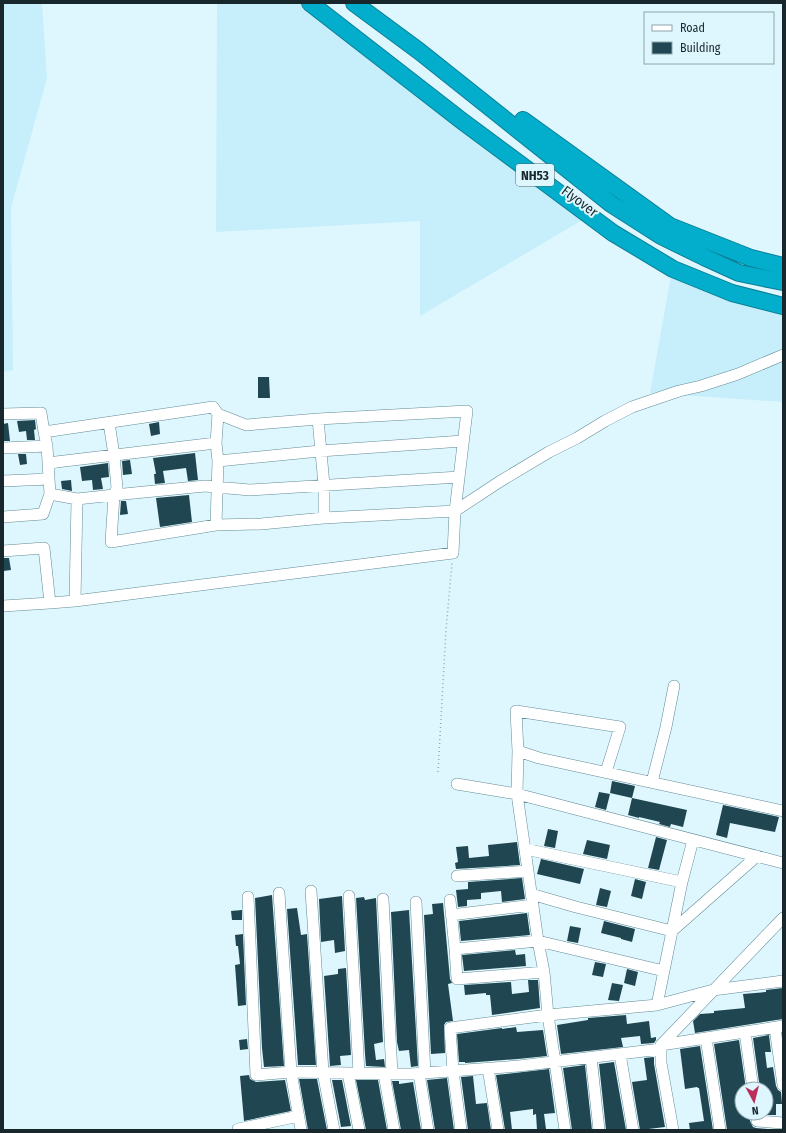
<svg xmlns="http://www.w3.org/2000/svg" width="786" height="1133" font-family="'Fira Sans Condensed',sans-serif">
  <rect width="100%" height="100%" fill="#def7fe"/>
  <!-- built -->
  <path fill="#c6effb" d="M3,3H42L47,78L11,208L13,370L3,372Z
    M217,3H299L584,219L420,316V221L216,232Z
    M673,265L783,300V402L650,393Z"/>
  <!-- building -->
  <path fill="#204751" d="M258,377H269L270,398H258Z
    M35,420L36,429L34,430L35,440H27L26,431L19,432L17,421Z
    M159,422L160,434L151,436L149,424Z
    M8,423L10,441H3V424Z
    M195,453L198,480L188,481L186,468L163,471L165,483L155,484L154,474H156L153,458Z
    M18,454H26L27,464L20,465Z
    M130,460L132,474L123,475L122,461Z
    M108,463L109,477L101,478L103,489L93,490L92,480L82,481L80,467Z
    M71,480L72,491L62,489L61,481Z
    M189,495L192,522L160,527L156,498Z
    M121,501H126L128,514L120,515Z
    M3,558H9L11,570L3,571Z
    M612,781L635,786L632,798L610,793Z
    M599,792L610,794L606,810L595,807Z
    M632,798L687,810L683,827L671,824L670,827L659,824L660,822L639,817V818L628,815Z
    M723,805L779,817L775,832L730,823L727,838L716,835Z
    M548,829L558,831L555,848L544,846Z
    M656,837L667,840L659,870L648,868Z
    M587,840L610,845L607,859L583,854Z
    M517,842L520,865L456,869L455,863L458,862L456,847L468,846L469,858L489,856L488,845Z
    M541,859L584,869L580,884L537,874Z
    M522,878L525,899L502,902L501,891L481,893V899L467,900V906L458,907L456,890L468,889V882Z
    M635,879L646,882L642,899L631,896Z
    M600,888L611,891L607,907L596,905Z
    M272,895L284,1066L264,1067L262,1048L255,898Z
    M342,896L345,951L335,953L334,940L321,942L319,899Z
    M364,897L365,900L376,898L383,1042L374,1044L376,1060L384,1059L385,1067L366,1066L365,1054L356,898Z
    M443,903L450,979L452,983L448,984L453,1021L446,1022L444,1025L445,1053L431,1054L424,915L433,914L432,904Z
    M297,908L301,935L307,934L316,1065H298L287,909Z
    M242,910V920H232L231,911Z
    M409,910L418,1066L411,1067L409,1050L399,1051L397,1042L391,912Z
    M527,913L530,935L461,941L459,921Z
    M604,921L635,929L632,942L621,939V938L601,933Z
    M570,926L581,928L578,943L567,941Z
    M243,934L246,1005L238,1006L235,965L240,964L238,946H236L235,935Z
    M515,950L516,955L525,954L526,966L464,971L462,955Z
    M595,962L606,964L603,977L592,975Z
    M346,968L351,1055L340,1056L341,1065L330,1066L324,976L338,974V969Z
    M627,969L638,972L635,986L624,983Z
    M528,980H538L540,1008L492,1015L490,995H486V993L465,995L464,985L511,982L512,994L529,992Z
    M612,983L623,985L619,1001L608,1000Z
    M783,988V1019L695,1033L693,1021L700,1014L714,1013V1011L745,1008L743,994L766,992V990Z
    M626,1015L627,1024L649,1021L651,1038L656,1037V1040L654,1043L641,1044L640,1036L621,1038L623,1047L561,1054L557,1025L588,1020V1018Z
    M516,1027L517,1032L543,1030L547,1056L518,1059L465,1063V1062H459L457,1034L502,1028V1029Z
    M769,1035L771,1052H765L767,1068L773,1067L776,1086L778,1090L781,1092L782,1104H776V1115H754L751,1117L750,1121L753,1127L756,1128L778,1130H727L714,1044L739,1040L746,1089H742V1113H766V1089H760L753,1038Z
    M247,1039L248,1049L240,1050L239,1040Z
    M700,1046L713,1130H690L689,1123L704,1121L699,1088H698L697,1087L685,1089L680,1049Z
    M654,1057V1064L665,1127L640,1130L632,1082L647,1080L644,1058Z
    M614,1062L626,1130H606L599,1064Z
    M585,1065L592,1130H572L563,1068Z
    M549,1069L555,1113L544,1114L546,1129L537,1130L536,1114L533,1115V1109L510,1112L512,1130H505L496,1075Z
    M249,1075L250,1079L256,1082L285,1080L291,1111L244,1121L240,1076Z
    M473,1076L476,1104L487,1103L491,1130H468L461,1077Z
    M447,1078L454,1130H435L427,1080Z
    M299,1079H317L327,1130H308Z
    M332,1080H342L351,1126L341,1127Z
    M356,1080H378L387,1130H366Z
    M392,1081H399V1084L413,1082L421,1130H401Z"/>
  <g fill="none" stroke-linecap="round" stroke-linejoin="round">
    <defs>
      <path id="minor" d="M3,414L41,413L44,432
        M318,419L324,485V518
        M109,423L114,455L117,488L114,495L205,486L250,490L459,477
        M3,448L47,446
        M218,461L320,451L463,441
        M48,465L56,462L216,443
        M3,481L49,479
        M3,517L43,514L50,494
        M216,525L218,461L216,443L218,414
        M3,551L44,548L50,603
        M75,601L77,499L114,495L111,542L216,525L261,524L324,518L455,511L499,482L549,452L577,438L605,421L632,407L679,391L701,386L738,374L783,355
        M3,606L50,603L75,601L453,553L455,511L467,411L318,419L246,425L218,414L213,407L44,432L47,446L50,494L77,499
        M518,751L516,711L620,727L606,772
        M652,782L666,727L674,686
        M457,784L517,794L518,751L539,758L783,811
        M525,849L682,882
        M457,876L528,871
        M311,891L323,1072L334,1130
        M531,894L576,907L672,931L757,856
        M349,896L359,1073
        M248,897L256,1075L291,1072L279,893
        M383,899L392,1074
        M450,900L455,949L457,979L544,972
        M416,902L425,1073
        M451,915L533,905
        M455,949L538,941L664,971
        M657,1005L682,882L693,840
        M775,1028L783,1085
        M745,1032L783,1026
        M706,1038L720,1130
        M661,1045L745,1032L753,1089
        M620,1054L633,1130
        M591,1057L599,1130
        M488,1068L498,1130
        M348,1073L359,1130
        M419,1073L428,1130
        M384,1074L394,1130
        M757,1121L783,1123
        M238,1129L299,1116
        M301,1130L291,1072L410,1074L519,1066L661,1049
        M461,1130L453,1071L450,1028L548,1015L657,1005L713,990L783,981
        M565,1130L548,1015L544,972L538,941L517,794L783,863
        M673,1130L661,1063V1045L783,918"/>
      <path id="highway" d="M310,3L462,121L613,233L673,269L732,293L783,306
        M354,3L419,51L611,204L661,236L704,257L739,273L783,282
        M523,120L670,226L751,258L783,266"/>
    </defs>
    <!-- minor casing -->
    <use href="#minor" stroke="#638b96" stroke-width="12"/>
    <!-- highway casing -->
    <use href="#highway" stroke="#0a7f95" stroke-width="18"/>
    <!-- path -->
    <path stroke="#92a7ae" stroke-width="1.5" stroke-dasharray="1 3" stroke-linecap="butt" d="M438,772L446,630L452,563"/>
    <!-- minor -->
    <use href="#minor" stroke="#fff" stroke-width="11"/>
    <!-- highway -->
    <use href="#highway" stroke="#03aecd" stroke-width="16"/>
  </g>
  <g text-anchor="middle" stroke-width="4" stroke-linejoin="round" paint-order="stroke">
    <!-- shield labels -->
    <rect fill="#def7fe" stroke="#53656b" stroke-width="1" x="516" y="164" width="38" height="22" rx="3"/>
    <g font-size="13" font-weight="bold" fill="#17272c">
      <text x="535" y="180">NH53</text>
    </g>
    <!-- street labels -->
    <g font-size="14" fill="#17272c" stroke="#def7fe">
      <text transform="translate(580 201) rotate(37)" y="5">Flyover</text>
    </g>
  </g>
  <!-- border -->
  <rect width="786" height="1133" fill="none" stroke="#17272c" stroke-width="8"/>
  <!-- legend -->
  <rect x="644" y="12" width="130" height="52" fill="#def7fe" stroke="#8ea4aa"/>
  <rect x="652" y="25" width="20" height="6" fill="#ffffff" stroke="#8ea4aa"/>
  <text x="680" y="32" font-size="12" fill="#17272c">Road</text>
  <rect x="652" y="42" width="20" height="12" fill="#204751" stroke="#8ea4aa"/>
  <text x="680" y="52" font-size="12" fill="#17272c">Building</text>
  <!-- north arrow -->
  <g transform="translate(754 1101) rotate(173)"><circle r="19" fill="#def7fe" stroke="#8ea4aa"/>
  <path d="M0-3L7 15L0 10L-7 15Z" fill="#bc2e5c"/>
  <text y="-6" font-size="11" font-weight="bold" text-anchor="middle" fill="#17272c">N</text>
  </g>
</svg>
